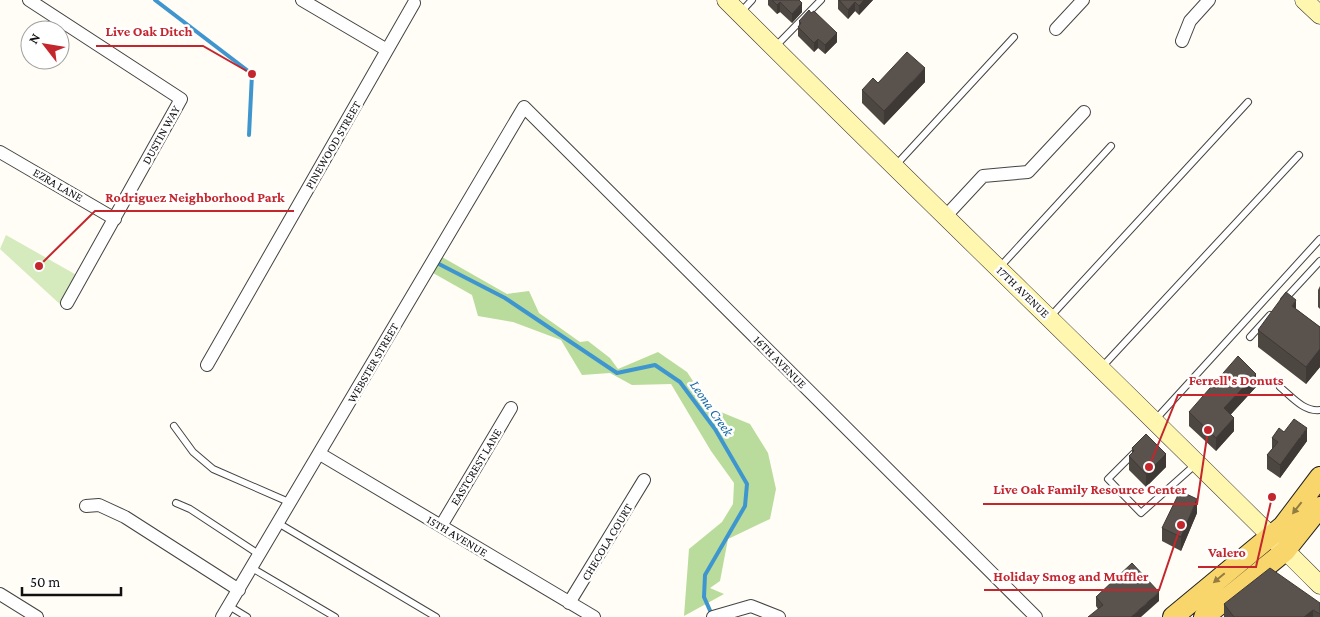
<svg xmlns="http://www.w3.org/2000/svg" width="1320" height="617" font-family="'Crimson Pro',serif">
  <rect width="100%" height="100%" fill="#fffdf5"/>
  <!-- green -->
  <path fill="#d5ebbd" d="M6,235L80,277L63,307L0,249Z"/>
  <!-- forest -->
  <path fill="#b9dc9c" d="M442,257L507,294L529,291L539,313L580,342L588,341L610,358L618,369L658,352L687,372L711,408L750,424L768,453L776,489L770,519L728,539L720,581L710,588L724,594L684,616L689,549L722,522L733,504L734,483L711,451L671,384L632,385L610,373L582,375L561,340L513,322L478,316L472,295L433,273Z"/>
  <g fill="none" stroke-linecap="round" stroke-linejoin="round">
    <!-- stream -->
    <path stroke="#3f96cf" stroke-width="4" d="M155,0L252,74L249,135
      M439,264L505,298L617,373L655,365L680,382L715,429L747,484L745,506L705,575L704,597L712,615"/>
    <defs>
      <path id="lane" d="M740,13L752,0
        M775,47L821,0
        M895,166L1014,37
        M999,268L1111,146
        M1284,300L1320,261
        M1050,317L1248,102
        M1250,337L1270,315
        M1102,367L1299,155
        M1280,387C1292,397 1304,412 1320,410
        M1155,420L1320,239
        M174,426L193,452L213,469L291,503
        M1134,453L1108,479L1141,513L1196,464
        M176,503L190,509L260,555
        M278,523L436,617
        M252,568L335,617
        M229,606L247,617"/>
      <path id="street" d="M29,0L181,99L67,303
        M302,0L387,50
        M1056,29L1083,0
        M1182,41L1190,21L1209,0
        M0,152L115,219
        M944,218L983,176L1028,172L1084,112
        M207,365L414,3
        M320,454L594,617
        M86,506L99,505L125,517L239,590
        M441,526L511,408
        M0,594L37,617
        M569,603L644,480
        M222,617L524,107L1036,617
        M713,617L751,606L779,617"/>
      <path id="secondary" d="M726,0C922,196 1123,388 1320,585
        M1304,0L1320,15"/>
      <path id="primary" d="M1173,617L1283,526L1320,477
        M1204,617L1285,551L1320,507"/>
    </defs>
    <!-- lane casing -->
    <use href="#lane" stroke="#444" stroke-width="8"/>
    <!-- street casing -->
    <use href="#street" stroke="#444" stroke-width="14"/>
    <!-- secondary casing -->
    <use href="#secondary" stroke="#333" stroke-width="19"/>
    <!-- primary casing -->
    <use href="#primary" stroke="#222" stroke-width="22"/>
    <!-- lane -->
    <use href="#lane" stroke="#fff" stroke-width="6"/>
    <!-- street -->
    <use href="#street" stroke="#fff" stroke-width="12"/>
    <!-- secondary -->
    <use href="#secondary" stroke="#fff6b0" stroke-width="18"/>
    <!-- primary -->
    <use href="#primary" stroke="#f9d66b" stroke-width="20"/>
  </g>
  <!-- wall -->
  <path fill="#4d4742" d="M768,0H799L802,12L792,23L780,12L777,14L768,5Z
    M838,0H873L859,15L855,11L848,19L838,9Z
    M799,21L837,42L825,54L818,48L814,52L798,36V27L799,26Z
    M925,82L884,125L862,103V90L878,83Z
    M1320,286V309L1318,307V290Z
    M1296,309L1320,327V367L1306,384L1258,347V330Z
    M1256,387L1231,414L1234,431L1216,451L1189,426V412Z
    M1284,432L1307,441L1280,478L1267,469V455L1272,449V438Z
    M1132,448L1166,467L1146,487L1129,470V456L1132,453Z
    M1197,513L1181,551L1162,541V528Z
    M1096,597L1159,601L1098,609L1096,606Z
    M1320,603V617H1224V604Z"/>
  <!-- shaded-wall -->
  <path fill="#3f3936" d="M864,0H873L859,15V6Z
    M780,2V12L777,14V5Z
    M855,2V11L848,19V10Z
    M802,3V12L792,23V14Z
    M837,33V42L825,54V45Z
    M818,39V48L814,52V43Z
    M925,68V82L884,125V111Z
    M1296,300V317L1292,306Z
    M1320,349V367L1306,384V367Z
    M1256,374V387L1224,422V408Z
    M1234,418V431L1216,451V438Z
    M1307,428V441L1280,478V465Z
    M1166,454V467L1146,487V474Z
    M1197,499V513L1181,551V537Z
    M1159,592V601L1141,617H1131Z
    M1313,610V617H1304Z"/>
  <!-- building -->
  <path fill="#5a524d" stroke="#3f3936" d="M772,0H799L802,3L792,14L780,2L777,5Z
    M839,0H864L859,6L855,2L848,10Z
    M809,10L811,13L814,11L837,33L825,45L818,39L814,43L798,27L801,23L799,21Z
    M907,52L925,68L884,111L862,90L873,78L878,83Z
    M1286,292L1296,300L1292,306L1320,327V349L1306,367L1258,330Z
    M1238,356L1256,374L1224,408L1234,418L1216,438L1189,412Z
    M1294,419L1307,428L1280,465L1267,455L1278,442L1272,438L1279,428L1284,432Z
    M1146,434L1166,454L1146,474L1129,456L1134,451L1132,448Z
    M1180,491L1197,499L1181,537L1162,528Z
    M1132,563L1159,592L1131,617H1088L1103,605L1096,597Z
    M1270,568L1320,603V614L1313,610L1304,617H1234L1224,604Z"/>
  <!-- one-way arrows -->
  <defs><path id="oneway-solid" d="M-6-.8H1V-3.2L6.5 0L1 3.2V.8H-6Z" transform="scale(1.25)"/></defs>
  <g fill="#917d42">
    <use href="#oneway-solid" transform="translate(1297 508) rotate(128)"/>
    <use href="#oneway-solid" transform="translate(1219 578) rotate(140)"/>
  </g>
  <g text-anchor="middle" stroke-width="5" stroke-linejoin="round" paint-order="stroke">
    <!-- street labels -->
    <g font-size="12" fill="#111" stroke="#fff">
      <text transform="translate(161 135) rotate(-61)" y="4">DUSTIN WAY</text>
      <text transform="translate(333 145) rotate(-60)" y="4">PINEWOOD STREET</text>
      <text transform="translate(58 185) rotate(30)" y="4">EZRA LANE</text>
      <text transform="translate(1023 292) rotate(44)" y="4">17TH AVENUE</text>
      <text transform="translate(780 362) rotate(45)" y="4">16TH AVENUE</text>
      <text transform="translate(373 363) rotate(-60)" y="4">WEBSTER STREET</text>
      <text transform="translate(476 467) rotate(-59)" y="4">EASTCREST LANE</text>
      <text transform="translate(457 536) rotate(31)" y="4">15TH AVENUE</text>
      <text transform="translate(607 542) rotate(-59)" y="4">CHECOLA COURT</text>
    </g>
    <!-- water labels -->
    <g font-size="14" font-style="italic" fill="#1768a6" stroke="#fff">
      <text transform="translate(712 408) rotate(55)" y="5">Leona Creek</text>
    </g>
  </g>
  <!-- callouts -->
  <path fill="none" stroke="#c4262e" stroke-width="2" d="M252 74L203 46H96M39 266L95 211H294M1149 467L1178 395H1293M1208 430L1197 504H983M1272 497L1256 567H1198M1181 525L1159 590H984"/>
  <g fill="#c4262e" stroke="#fff" stroke-width="2">
    <circle cx="252" cy="74" r="5"/>
    <circle cx="39" cy="266" r="5"/>
    <circle cx="1149" cy="467" r="5"/>
    <circle cx="1208" cy="430" r="5"/>
    <circle cx="1272" cy="497" r="5"/>
    <circle cx="1181" cy="525" r="5"/>
  </g>
  <g font-size="14" text-anchor="middle" font-weight="bold" fill="#c4262e" stroke="#fff" stroke-width="5" stroke-linejoin="round" paint-order="stroke">
    <text x="149" y="36">Live Oak Ditch</text>
    <text x="195" y="202">Rodriguez Neighborhood Park</text>
    <text x="1236" y="385">Ferrell's Donuts</text>
    <text x="1090" y="494">Live Oak Family Resource Center</text>
    <text x="1227" y="557">Valero</text>
    <text x="1071" y="581">Holiday Smog and Muffler</text>
  </g>
  <!-- north arrow -->
  <g transform="translate(45 45) rotate(301)"><circle r="24" fill="#ffffff" stroke="#a0a0a0"/>
  <path d="M0-4L9 19L0 12L-9 19Z" fill="#c4262e"/>
  <text y="-8" font-size="14" font-weight="bold" text-anchor="middle" fill="#111111">N</text>
  </g>
  <!-- scale -->
  <path d="M22 587v8h99v-8" fill="none" stroke="#111111" stroke-width="2.5"/>
  <text x="30" y="587" font-size="15" fill="#111111" stroke="#ffffff" stroke-width="4" paint-order="stroke">50 m</text>
</svg>
